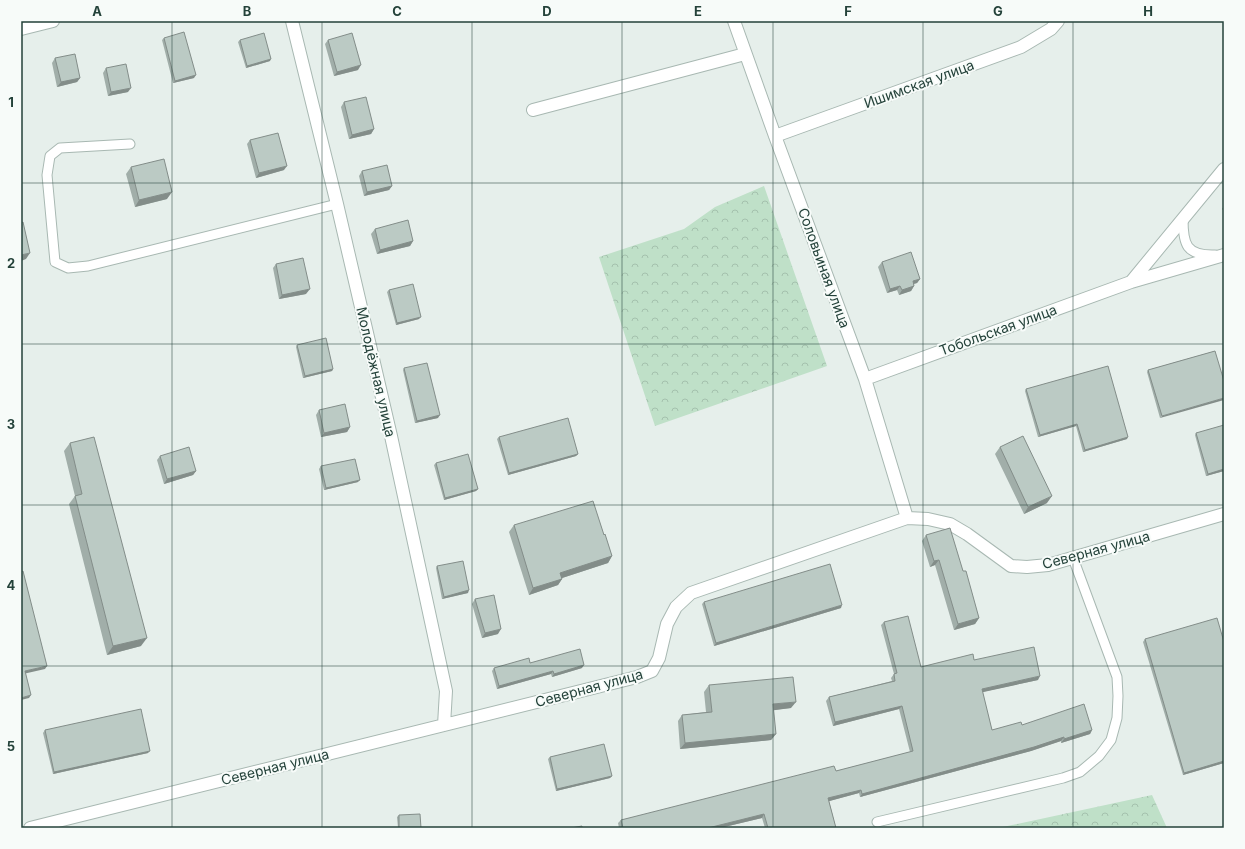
<svg xmlns="http://www.w3.org/2000/svg" width="1245" height="849" font-family="Inter,sans-serif">
  <defs>
    <pattern id="forest-crowns" width="20" height="18" patternUnits="userSpaceOnUse"><rect width="20" height="18" fill="#bfe0c8"/><path d="M2 6a3 3 0 1 1 6 0M12 15a3 3 0 1 1 6 0" fill="none" stroke="#a4c1ad"/></pattern>
  </defs>
  <rect width="100%" height="100%" fill="#e6efeb"/>
  <!-- forest -->
  <path fill="url(#forest-crowns)" d="M764,186L827,366L655,426L599,257L684,229L715,207Z
    M1152,795L1167,828H998Z"/>
  <g fill="none" stroke-linecap="round" stroke-linejoin="round">
    <defs>
      <path id="service" d="M130,144L60,148L50,156L47,175L55,262L68,268L88,266L337,204
        M1183,219C1183,244 1186,256 1215,255
        M877,822L1063,778L1080,772L1099,756L1111,740L1117,718L1118,696L1117,677L1073,558"/>
      <path id="minor" d="M292,21L337,204L391,436L446,691L444,725
        M734,21L775,136L865,379L907,518
        M21,29L53,21
        M533,110L745,54
        M775,136L1021,47L1051,29L1058,21
        M1131,282L1224,169
        M865,379L1131,282L1224,255
        M30,828L637,677L652,671L659,658L667,624L676,607L691,593L907,518L928,519L950,524L967,534L1011,566L1027,567L1048,565L1224,514"/>
    </defs>
    <!-- service casing -->
    <use href="#service" stroke="#a8b8b2" stroke-width="11"/>
    <!-- minor casing -->
    <use href="#minor" stroke="#a8b8b2" stroke-width="14"/>
    <!-- service -->
    <use href="#service" stroke="#fff" stroke-width="9"/>
    <!-- minor -->
    <use href="#minor" stroke="#fff" stroke-width="12"/>
  </g>
  <!-- wall -->
  <path fill="#a1aea9" d="M164,38L194,78L173,83L162,40Z
    M240,40L270,61L246,68L238,42Z
    M328,40L358,70L334,76L325,44Z
    M55,58L80,78L77,82L57,87L52,63Z
    M106,68L128,92L108,96L103,73Z
    M344,102L374,129L371,134L349,139L341,107Z
    M250,140L284,170L256,178L247,144Z
    M131,167L167,199L135,207L126,174Z
    M362,171L392,186L389,190L364,196L359,176Z
    M1224,206V211L1222,209Z
    M375,229L413,241L410,246L377,254L371,234Z
    M882,262L920,279L917,283L914,284V286L911,291L899,295L897,290L887,293L878,267Z
    M276,264L306,294L279,299L273,268Z
    M389,290L419,319L396,325L387,292Z
    M297,345L333,369L332,371L303,378L296,347Z
    M1215,351L1160,418L1147,372L1148,370Z
    M404,368L438,418L415,423L403,370Z
    M1026,389L1127,439L1083,452L1076,426L1038,437L1025,391Z
    M319,410L350,427L347,432L321,437L316,415Z
    M1196,433L1224,471L1206,476L1195,435Z
    M499,437L578,454L576,456L508,475L497,439Z
    M70,443L141,646L107,655L69,504L75,496L64,451Z
    M1000,447L1047,503L1024,514L995,454Z
    M160,456L196,471L193,475L164,484L157,460Z
    M436,463L478,489L476,491L444,500L434,465Z
    M321,466L358,482L324,490L319,469Z
    M514,525L604,535L612,556L608,563L562,578V579L558,585L529,595L509,532Z
    M926,535L963,571L979,618L975,624L954,630L935,565L930,567L922,541Z
    M437,566L468,593L442,599L436,568Z
    M475,599L498,634L482,638L472,604Z
    M704,602L841,608L714,646L702,604Z
    M884,622L921,667L974,660L1038,680L982,692L992,730L1022,725L1092,730L1090,734L1061,743V741L1031,751L860,797L859,793L829,801L836,828H765L762,818L720,828H619L618,823L621,820L836,771L910,752L899,709L833,726L826,701L829,697L892,681L891,678L894,674L881,625Z
    M1145,639L1224,763L1183,775L1143,642Z
    M530,663L582,668L552,677L551,674L497,689L492,671L494,668Z
    M709,685L791,708L773,710L776,734L771,740L680,749L678,721L682,715L706,712L704,692Z
    M45,730L148,753L53,774L43,733Z
    M550,757L612,776L610,778L556,791L548,759Z
    M399,815L421,828H398L397,817Z"/>
  <!-- shaded-wall -->
  <path fill="#838d89" d="M271,59L270,61L246,68L247,66Z
    M361,65L358,70L334,76L337,72Z
    M196,75L194,78L173,83L175,81Z
    M80,78L77,82L57,87L61,82Z
    M131,88L128,92L108,96L111,92Z
    M374,129L371,134L349,139L352,135Z
    M287,166L284,170L256,178L259,173Z
    M392,186L389,190L364,196L367,192Z
    M172,192L167,199L135,207L139,200Z
    M413,241L410,246L377,254L380,250Z
    M30,253L26,259L21,261V255Z
    M920,279L917,283L909,285L913,281Z
    M900,286L897,290L887,293L890,289Z
    M914,286L911,291L899,295L902,290Z
    M310,289L306,294L279,299L282,295Z
    M421,317L419,319L396,325L397,323Z
    M333,369L332,371L303,378L305,376Z
    M1224,398V400L1160,418L1162,416Z
    M440,415L438,418L415,423L417,421Z
    M1077,424L1076,426L1038,437L1040,435Z
    M350,427L347,432L321,437L324,433Z
    M1128,437L1127,439L1083,452L1085,450Z
    M578,454L576,456L508,475L509,473Z
    M1224,469V471L1206,476L1208,474Z
    M196,471L193,475L164,484L167,479Z
    M360,480L358,482L324,490L326,488Z
    M478,489L476,491L444,500L445,498Z
    M1052,496L1047,503L1024,514L1028,507Z
    M612,556L608,563L556,580L560,573Z
    M939,560L935,565L930,567L934,561Z
    M562,579L558,585L529,595L533,588Z
    M469,590L468,593L442,599L444,597Z
    M842,605L841,608L714,646L716,643Z
    M979,618L975,624L954,630L958,624Z
    M501,629L498,634L482,638L485,633Z
    M147,638L141,646L107,655L113,646Z
    M584,665L582,668L552,677L554,674Z
    M47,666L45,669L23,674L25,671Z
    M553,671L551,674L497,689L499,686Z
    M1040,676L1038,680L979,693L982,689Z
    M31,695L29,698L21,700V698Z
    M796,702L791,708L768,711L773,704Z
    M902,706L899,709L833,726L835,722Z
    M1092,730L1090,734L1061,743L1064,739Z
    M776,734L771,740L680,749L685,743Z
    M1064,737L1061,741L1031,751L860,797L862,794Z
    M150,751L148,753L53,774L54,772Z
    M1224,761V763L1183,775L1184,773Z
    M612,776L610,778L556,791L557,789Z
    M861,790L859,793L826,802L828,798Z
    M764,814L762,818L720,828H708Z"/>
  <!-- building -->
  <path fill="#bbcac4" stroke="#838d89" d="M184,32L196,75L175,81L164,38Z
    M264,33L271,59L247,66L240,40Z
    M352,33L361,65L337,72L328,40Z
    M75,54L80,78L61,82L55,58Z
    M126,64L131,88L111,92L106,68Z
    M366,97L374,129L352,135L344,102Z
    M278,133L287,166L259,173L250,140Z
    M164,159L172,192L139,200L131,167Z
    M387,165L392,186L367,192L362,171Z
    M408,220L413,241L380,250L375,229Z
    M23,222L30,253L21,255V223Z
    M911,252L920,279L913,281L914,286L902,290L900,286L890,289L882,262Z
    M303,258L310,289L282,295L276,264Z
    M413,284L421,317L397,323L389,290Z
    M326,338L333,369L305,376L297,345Z
    M1215,351L1224,381V398L1162,416L1148,370Z
    M427,363L440,415L417,421L404,368Z
    M1108,366L1128,437L1085,450L1077,424L1040,435L1026,389Z
    M345,404L350,427L324,433L319,410Z
    M568,418L578,454L509,473L499,437Z
    M1224,425V469L1208,474L1196,433Z
    M1023,436L1052,496L1028,507L1000,447Z
    M94,437L147,638L113,646L75,496L82,494L70,443Z
    M189,447L196,471L167,479L160,456Z
    M468,454L478,489L445,498L436,463Z
    M355,459L360,480L326,488L321,466Z
    M593,501L604,535L605,534L612,556L560,573L562,579L533,588L514,525Z
    M950,528L963,571H966L979,618L958,624L939,560L934,561L926,535Z
    M463,561L469,590L444,597L437,566Z
    M830,564L842,605L716,643L704,602Z
    M23,571L47,666L25,671L31,695L21,698V572Z
    M494,595L501,629L485,633L475,599Z
    M908,616L921,667L973,654L974,660L1034,647L1040,676L982,689L992,730L1021,722L1022,725L1084,704L1092,730L1064,739V737L1034,747L862,794L861,790L828,798L836,828H768L764,814L708,828H623L621,820L834,766L836,771L913,751L902,706L835,722L829,697L895,681L894,674L897,673L884,622Z
    M1217,618L1224,642V761L1184,773L1145,639Z
    M580,649L584,665L554,674L553,671L499,686L494,668L529,658L530,663Z
    M793,677L796,702L773,704L776,734L685,743L682,715L712,712L709,685Z
    M141,709L150,751L54,772L45,730Z
    M604,744L612,776L557,789L550,757Z
    M420,814L421,828H399V815Z
    M582,826V828H571Z"/>
  <!-- grid -->
  <path fill="none" stroke="#24423a" stroke-width="1" stroke-opacity="0.55" d="M172,21V828M322,21V828M472,21V828M622,21V828M773,21V828M923,21V828M1073,21V828M21,183H1224M21,344H1224M21,505H1224M21,666H1224"/>
  <g text-anchor="middle" stroke-width="4" stroke-linejoin="round" paint-order="stroke">
    <!-- street labels -->
    <g font-size="14" fill="#24423a" stroke="#f7fbf9">
      <text transform="translate(919 84) rotate(-20)" y="5">Ишимская улица</text>
      <text transform="translate(824 268) rotate(70)" y="5">Соловьиная улица</text>
      <text transform="translate(998 330) rotate(-20)" y="5">Тобольская улица</text>
      <text transform="translate(376 372) rotate(77)" y="5">Молодёжная улица</text>
      <text transform="translate(1096 550) rotate(-15)" y="5">Северная улица</text>
      <text transform="translate(589 688) rotate(-15)" y="5">Северная улица</text>
      <text transform="translate(275 767) rotate(-14)" y="5">Северная улица</text>
    </g>
  </g>
  <!-- border -->
  <rect width="1245" height="849" fill="none" stroke="#f7fbf9" stroke-width="44"/>
  <rect x="22" y="22" width="1201" height="805" fill="none" stroke="#24423a" stroke-width="1.5"/>
  <g font-size="13" text-anchor="middle" font-weight="bold" fill="#24423a">
    <text x="97" y="16">A</text>
    <text x="247" y="16">B</text>
    <text x="397" y="16">C</text>
    <text x="547" y="16">D</text>
    <text x="698" y="16">E</text>
    <text x="848" y="16">F</text>
    <text x="998" y="16">G</text>
    <text x="1148" y="16">H</text>
    <text x="11" y="107">1</text>
    <text x="11" y="268">2</text>
    <text x="11" y="429">3</text>
    <text x="11" y="590">4</text>
    <text x="11" y="751">5</text>
  </g>
</svg>
